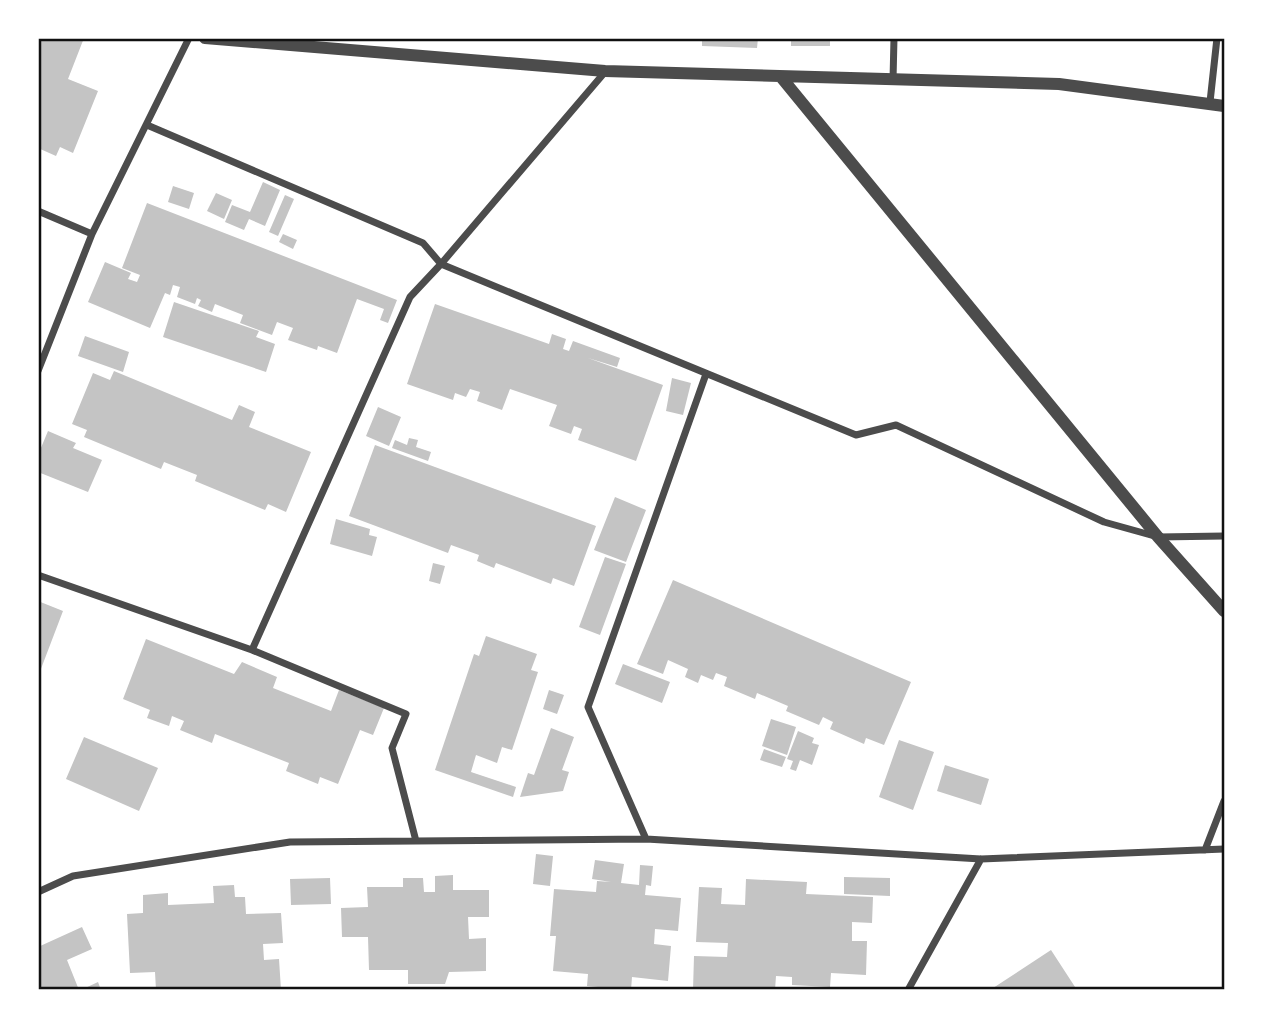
<svg xmlns="http://www.w3.org/2000/svg" width="1263" height="1028" font-family="'Titillium Web',sans-serif">
  <rect width="100%" height="100%" fill="#fff"/>
  <!-- building -->
  <path fill="#c4c4c4" d="M38,38H84L68,79L98,91L73,153L60,147L56,156L38,148Z
    M702,38H758L757,48L702,46Z
    M791,38H830V46H791Z
    M263,182L280,190L265,226L249,219L244,230L225,222L232,205L250,212Z
    M173,186L194,193L189,209L168,202Z
    M216,193L232,200L224,219L207,211Z
    M285,195L294,199L278,236L269,232Z
    M147,203L397,300L388,323L380,320L384,309L357,299L337,353L318,346L317,350L288,340L293,328L277,322L272,335L240,323L243,315L215,304L212,312L198,306L201,300L197,298L195,304L177,297L180,287L173,285L170,295L165,293L150,328L88,302L105,262L131,273L128,279L137,282L140,275L122,268Z
    M283,234L297,240L293,249L279,242Z
    M174,302L259,331L256,337L275,344L266,372L163,337Z
    M435,304L549,344L552,334L566,339L563,349L569,351L573,341L620,358L617,367L588,358L663,385L636,461L578,440L582,429L574,426L571,434L549,426L557,405L510,389L502,410L477,401L480,392L470,389L466,397L455,393L453,400L407,384Z
    M85,336L129,352L123,372L78,356Z
    M114,371L232,420L239,405L255,412L249,427L311,452L286,512L268,504L265,510L195,481L197,475L164,462L161,469L84,437L87,430L72,424L93,373L110,380Z
    M672,378L691,383L683,415L666,411Z
    M378,407L401,417L389,446L366,436Z
    M48,431L76,443L73,448L102,460L88,492L38,472V455Z
    M409,438L418,440L416,447L431,452L428,461L392,448L395,440L407,445Z
    M375,445L596,526L574,586L553,578L551,584L496,563L494,568L477,561L479,555L451,545L448,553L349,516Z
    M615,497L646,510L626,562L594,550Z
    M336,519L370,529L369,535L377,537L372,556L330,544Z
    M605,557L626,564L600,635L579,627Z
    M433,563L445,566L440,584L429,581Z
    M673,580L911,682L884,745L866,738L864,744L830,729L833,722L823,717L819,725L786,711L788,706L757,693L755,699L724,686L727,677L716,673L713,680L701,675L698,683L685,677L688,669L668,660L663,674L637,664Z
    M38,601L63,611L39,674H38Z
    M486,636L537,654L531,670L538,672L512,750L502,747L497,763L476,755L471,772L516,787L513,797L435,770L474,654L479,656Z
    M146,639L234,674L242,662L277,677L273,688L331,711L339,690L384,708L373,735L360,730L338,784L320,777L318,784L286,771L289,763L215,734L212,743L180,730L184,721L172,716L169,726L147,718L150,710L123,699Z
    M623,664L670,682L662,703L615,684Z
    M549,690L564,695L557,714L543,709Z
    M771,719L796,727L787,755L762,746Z
    M551,728L574,737L562,770L569,772L563,791L520,797L528,773L534,775Z
    M798,731L814,738L812,743L819,745L812,765L800,760L796,771L790,769L793,761L787,759Z
    M84,737L158,768L139,811L66,779Z
    M899,740L934,752L913,810L879,797Z
    M764,749L786,757L782,767L760,760Z
    M945,765L989,779L981,805L937,791Z
    M536,854L553,856L550,886L533,884Z
    M595,860L624,864L621,883L639,885L640,865L653,866L651,886L646,885L645,895L681,898L678,931L655,929L654,944L671,946L668,981L632,977L631,990L587,986L588,974L553,971L556,936H550L554,889L596,892L597,881L611,882L592,879Z
    M453,875V890H489V917H468L469,939L486,938V971L449,972L445,984H408V970H369L368,937H342L341,908L368,907L367,887H403V878H423L424,892H435V876Z
    M844,877L890,878V896L844,894Z
    M330,878L331,904L291,905L290,879Z
    M746,879L807,882L806,894L873,897L872,923L852,922V941H867L866,975L831,973L830,987L792,985V977L776,976L775,990H693L694,956L727,957L728,943L696,942L699,887L722,888L721,904L745,905Z
    M234,885L235,897H245L246,914L281,913L283,943L263,944L264,960L279,959L281,990H156L155,972L130,973L127,914L143,913V895L168,893V905L214,903L213,886Z
    M82,927L92,949L67,960L79,990H38V947Z
    M1051,950L1077,990H990Z
    M98,982L101,990H81Z"/>
  <g fill="none" stroke-linecap="round" stroke-linejoin="round">
    <!-- minor -->
    <path stroke="#4c4c4c" stroke-width="7" d="M893,80L894,38
      M1210,102L1217,38
      M147,125L423,243L441,264L856,435L896,425L1104,522L1158,537L1224,536
      M38,211L92,234
      M38,371L92,234L189,38
      M38,575L252,650L406,714L392,748L416,841
      M252,650L410,297L441,264L605,72
      M646,839L588,707L706,374
      M1205,850L1224,801
      M38,892L73,876L290,842L646,839L981,859L1224,849
      M908,990L981,859"/>
    <!-- tertiary -->
    <path stroke="#4c4c4c" stroke-width="12" d="M205,38L605,71L1059,84L1224,106
      M781,77L1158,537L1224,611"/>
  </g>
  <!-- border -->
  <rect width="1263" height="1028" fill="none" stroke="#ffffff" stroke-width="80"/>
  <rect x="40" y="40" width="1183" height="948" fill="none" stroke="#111" stroke-width="2.5"/>
</svg>
